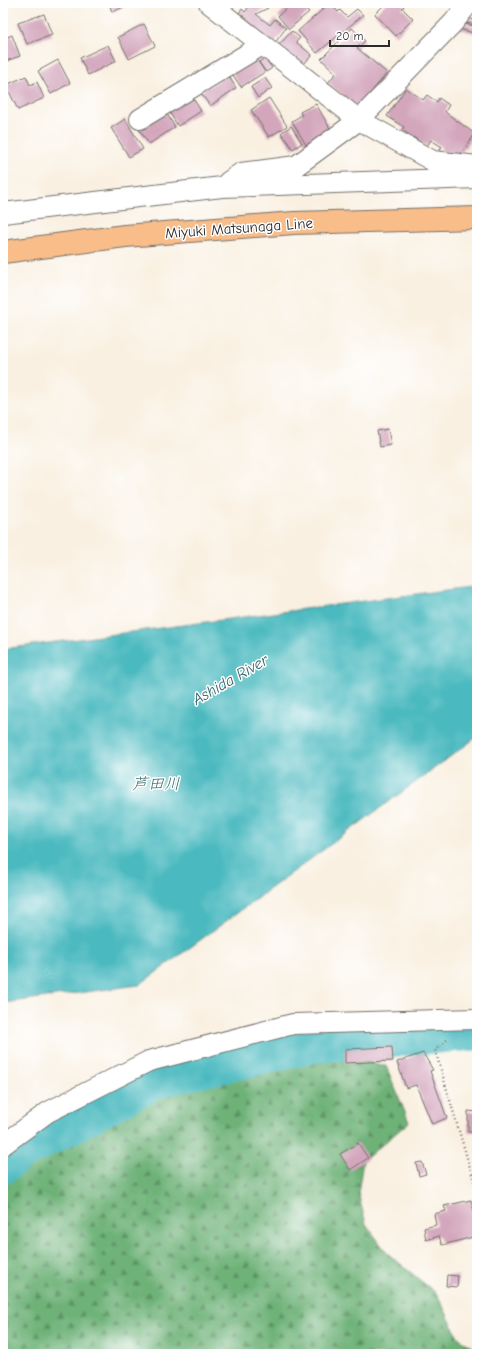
<svg xmlns="http://www.w3.org/2000/svg" width="480" height="1357" font-family="'Comic Neue','Klee One',sans-serif">
  <defs>
    <pattern id="forest-firs" width="22" height="20" patternUnits="userSpaceOnUse"><rect width="22" height="20" fill="#6eb278"/><path d="M5 1l3.5 6h-7zM16 11l3.5 6h-7z" fill="#5b9163"/></pattern>
  </defs>
  <rect width="100%" height="100%" fill="#fff"/>
  <filter id="ink" filterUnits="userSpaceOnUse"><feTurbulence type="fractalNoise" baseFrequency=".025" numOctaves="2"/><feDisplacementMap in="SourceGraphic" scale="8" xChannelSelector="R" yChannelSelector="G"/><feConvolveMatrix kernelMatrix="1 2 1 2 8 2 1 2 1" color-interpolation-filters="sRGB"/></filter>
  <filter id="wash" filterUnits="userSpaceOnUse"><feTurbulence type="fractalNoise" baseFrequency=".012" numOctaves="4" result="noise"/><feDisplacementMap in="SourceGraphic" scale="16" xChannelSelector="R" yChannelSelector="G"/><feGaussianBlur stdDeviation="0.9" result="paint"/><feColorMatrix in="noise" values="0 0 0 0 0 0 0 0 0 0 0 0 0 0 0 0 0 1.4 0 .05"/><feComposite in="paint" operator="in"/></filter>
  <g filter="url(#wash)">
    <rect width="100%" height="100%" fill="#f9f0e1"/>
    <!-- forest -->
    <path fill="url(#forest-firs)" stroke="#4c6e52" d="M344,1058L386,1066L409,1122L363,1161L358,1193L366,1224L386,1252L437,1294L458,1337L477,1351V1354H3V1179L67,1133L142,1093Z"/>
    <!-- water -->
    <path fill="#4bbac0" stroke="#3b7276" d="M477,586V737L139,985L3,1003V649Z"/>
    <g fill="none" stroke-linecap="round" stroke-linejoin="round">
      <!-- river -->
      <path stroke="#4bbac0" stroke-width="35" d="M3,1167L19,1154L158,1080L317,1045L477,1033"/>
    </g>
    <g id="blocks">
      <!-- building -->
      <path fill="#d3a6bc" d="M109,3H133L112,12Z
        M245,3H266L268,8L256,14L270,25L275,19L286,28L274,44L237,16L242,9L245,12L248,8Z
        M292,3H301L309,12L289,29L278,16Z
        M330,3L338,12L340,10L347,17L357,9L363,15L317,53L298,31Z
        M386,3H401L404,7L402,8L413,19L396,36L375,14Z
        M44,14L52,35L27,44L18,23Z
        M469,18L476,21L475,25L466,23Z
        M144,24L155,46L129,59L118,37Z
        M465,24L477,27V34L459,29Z
        M352,28L365,41L357,48L387,73L358,108L328,83L336,73L321,59Z
        M292,31L300,38L296,42L312,55L302,66L279,45Z
        M12,35L20,56L3,62V39Z
        M108,45L116,61L88,75L80,58Z
        M255,57L265,72L241,87L231,72Z
        M265,58L272,68L266,72L259,62Z
        M58,60L70,83L51,94L38,71Z
        M228,75L236,88L210,106L200,92Z
        M26,76L30,85L37,82L44,98L18,110L6,85Z
        M265,78L272,88L258,98L251,87Z
        M406,88L423,100L427,95L437,102L439,98L449,105L445,112L475,134L460,155H447L440,150L442,147L431,140L427,146L402,130L404,127L387,116Z
        M191,95L201,111L178,126L168,110Z
        M269,98L287,126L269,137L251,110Z
        M316,104L331,130L306,145L292,121L302,115L300,112Z
        M165,111L175,127L149,144L138,128Z
        M125,119L143,149L129,157L111,128Z
        M291,126L302,143L293,149L281,133Z
        M388,429L391,445L380,447L377,431Z
        M392,1047L393,1061L345,1063V1049Z
        M423,1053L433,1070L430,1071L447,1118L432,1124L416,1085L406,1088L397,1062Z
        M468,1111L477,1112V1132H468Z
        M358,1143L368,1158L350,1170L340,1154Z
        M422,1162L426,1174L419,1176L416,1163Z
        M471,1200L477,1222V1236L442,1245L439,1236L426,1240L424,1228L436,1225L434,1214L446,1211L444,1206Z
        M447,1275L458,1276L457,1287L446,1286Z"/>
    </g>
  </g>
  <g filter="url(#ink)">
    <use href="#blocks" fill-opacity="0" stroke="#73706b" stroke-width="1"/>
    <g fill="none" stroke-linecap="round" stroke-linejoin="round">
      <defs>
        <path id="minor" d="M209,3L359,120L433,161L477,166
          M140,119L262,45
          M228,182L241,173L296,166L359,120L453,23L469,3
          M3,213L222,187L477,178
          M3,1145L48,1112L149,1061L293,1024L477,1019"/>
        <path id="major" d="M3,252L125,236L294,223L477,218"/>
      </defs>
      <!-- minor casing -->
      <use href="#minor" stroke="#73706b" stroke-width="22"/>
      <!-- major casing -->
      <use href="#major" stroke="#73706b" stroke-width="24"/>
      <!-- path -->
      <path stroke="#73706b" stroke-width="2.5" stroke-dasharray="1 3" stroke-linecap="butt" d="M447,1040L435,1050L476,1188"/>
      <!-- minor -->
      <use href="#minor" stroke="#fff" stroke-width="20"/>
      <!-- major -->
      <use href="#major" stroke="#f8bd89" stroke-width="22"/>
    </g>
  </g>
  <g text-anchor="middle" stroke-width="3" stroke-linejoin="round" paint-order="stroke">
    <!-- street labels -->
    <g font-size="15" fill="#2b2b2b" stroke="#fff">
      <text transform="translate(239 228) rotate(-4)" y="5">Miyuki Matsunaga Line</text>
    </g>
    <!-- water labels -->
    <g font-size="16" font-style="italic" fill="#386467" stroke="#fff">
      <text transform="translate(230 679) rotate(-30)" y="6">Ashida River</text>
      <text x="156" y="789">芦田川</text>
    </g>
  </g>
  <!-- margin -->
  <rect width="480" height="1357" fill="none" stroke="#fff" stroke-width="16"/>
  <!-- scale -->
  <path d="M330 40v6h59v-6" fill="none" stroke="#2b2b2b" stroke-width="2"/>
  <text x="336" y="40" font-size="12" fill="#2b2b2b" stroke="#ffffff" stroke-width="3" paint-order="stroke">20 m</text>
</svg>
